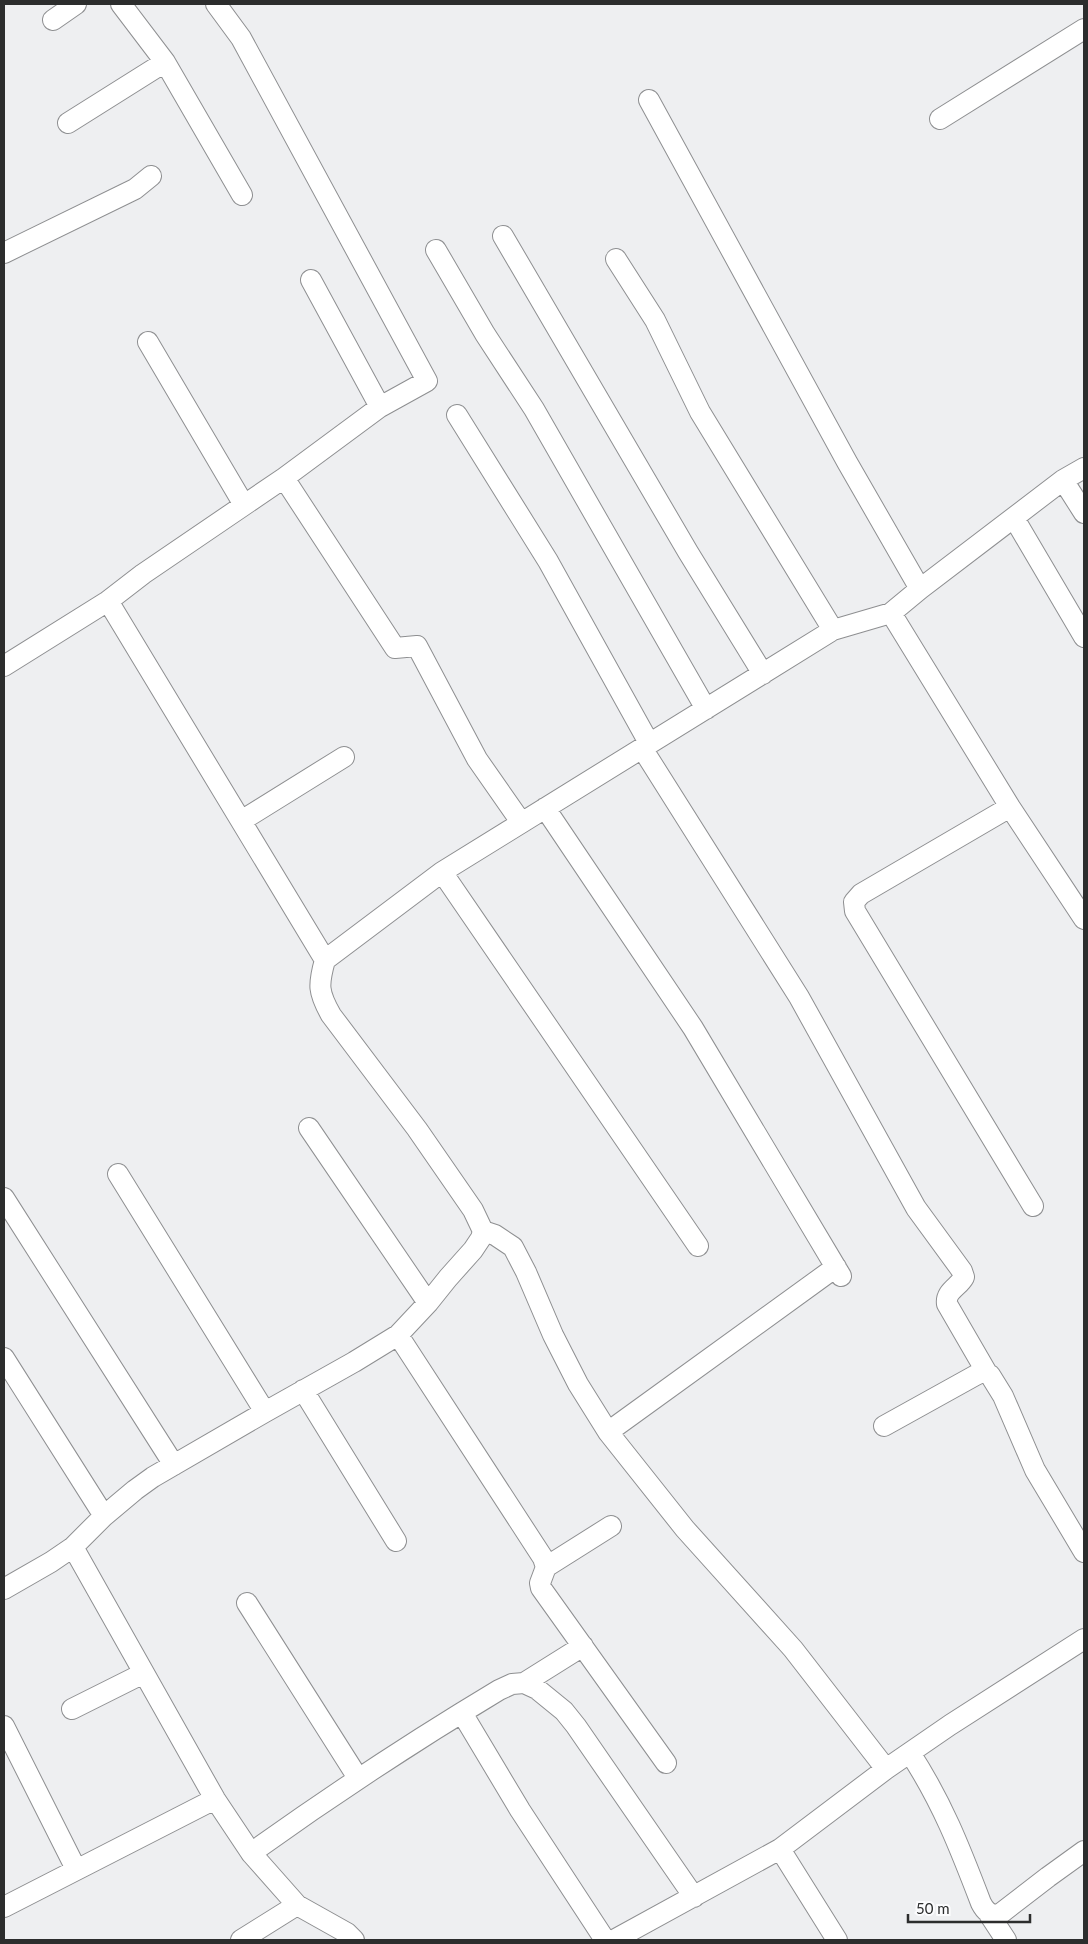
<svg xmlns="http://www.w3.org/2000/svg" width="1088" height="1944" font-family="Lato,sans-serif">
  <rect width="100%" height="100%" fill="#eeeff1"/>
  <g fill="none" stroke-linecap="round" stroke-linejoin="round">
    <defs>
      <path id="minor" d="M121,4L165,62L242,195
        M216,4L241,38L427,381L380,407L284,478L395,648L417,646L477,759L521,822
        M53,20L76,4
        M649,100L847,462L920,589
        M940,119L1084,29
        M68,123L165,62
        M503,236L688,552L763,674
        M436,250L485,334L534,409L706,709
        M4,253L135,189L151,176
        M616,259L655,320L700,412L833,630
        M311,280L380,407
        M148,342L244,505
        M457,415L548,561L649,743
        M1063,480L1084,513
        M1014,518L1084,637
        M108,601L325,960
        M891,613L920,589L1063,480L1084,468
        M4,666L108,601L143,574L284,478
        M642,748L799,997L916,1208L962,1271L964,1277C959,1287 945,1291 947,1304L987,1373
        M1010,807L861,894L854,902L855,911L1033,1206
        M545,808L693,1028L841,1276
        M241,821L344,757
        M442,872L698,1246
        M309,1128L428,1303
        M118,1174L265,1412
        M4,1198L174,1465
        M483,1231L495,1235L513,1247L526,1272L553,1335L578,1384L608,1432L685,1529L793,1649L886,1769
        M398,1335L543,1558L546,1567L540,1583L541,1588L666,1763
        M4,1358L104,1516
        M303,1390L396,1541
        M884,1426L976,1375L982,1372L990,1375L1003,1396L1035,1470L1084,1552
        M608,1432L836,1267
        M73,1547L215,1799L251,1853L297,1905L347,1933L354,1940
        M546,1567L611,1526
        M4,1589L51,1562L73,1547L104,1516L135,1490L153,1477L265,1412L354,1362L398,1335L428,1303L448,1278L473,1250L481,1238L483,1231L473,1210L417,1129L331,1015C318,992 318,985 325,960L442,872L833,630L891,613L1010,807L1084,919
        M247,1603L358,1778
        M524,1683L583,1646
        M72,1709L144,1673
        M462,1713L520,1810L605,1940
        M4,1726L76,1869
        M910,1753C942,1802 960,1848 981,1903C985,1911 990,1916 1000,1914L1048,1877L1084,1851
        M780,1849L837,1940
        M251,1853C332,1795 414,1741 499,1690L512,1684L524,1683L537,1689L564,1711L576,1726L694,1897
        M4,1907L215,1799
        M989,1914L1006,1940
        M241,1940L297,1905
        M614,1940L780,1849L886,1769L950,1725L1084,1639"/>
    </defs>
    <!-- minor casing -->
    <use href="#minor" stroke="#8e8f91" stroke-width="22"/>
    <!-- minor -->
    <use href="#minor" stroke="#fff" stroke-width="20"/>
  </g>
  <!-- border -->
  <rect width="1088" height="1944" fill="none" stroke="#2c2d2d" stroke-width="10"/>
  <!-- scale -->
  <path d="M908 1914v8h122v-8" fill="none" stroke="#2c2d2d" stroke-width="2.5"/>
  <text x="916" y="1914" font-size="15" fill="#2c2d2d" stroke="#fcfcfe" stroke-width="4" paint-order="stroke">50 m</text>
</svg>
